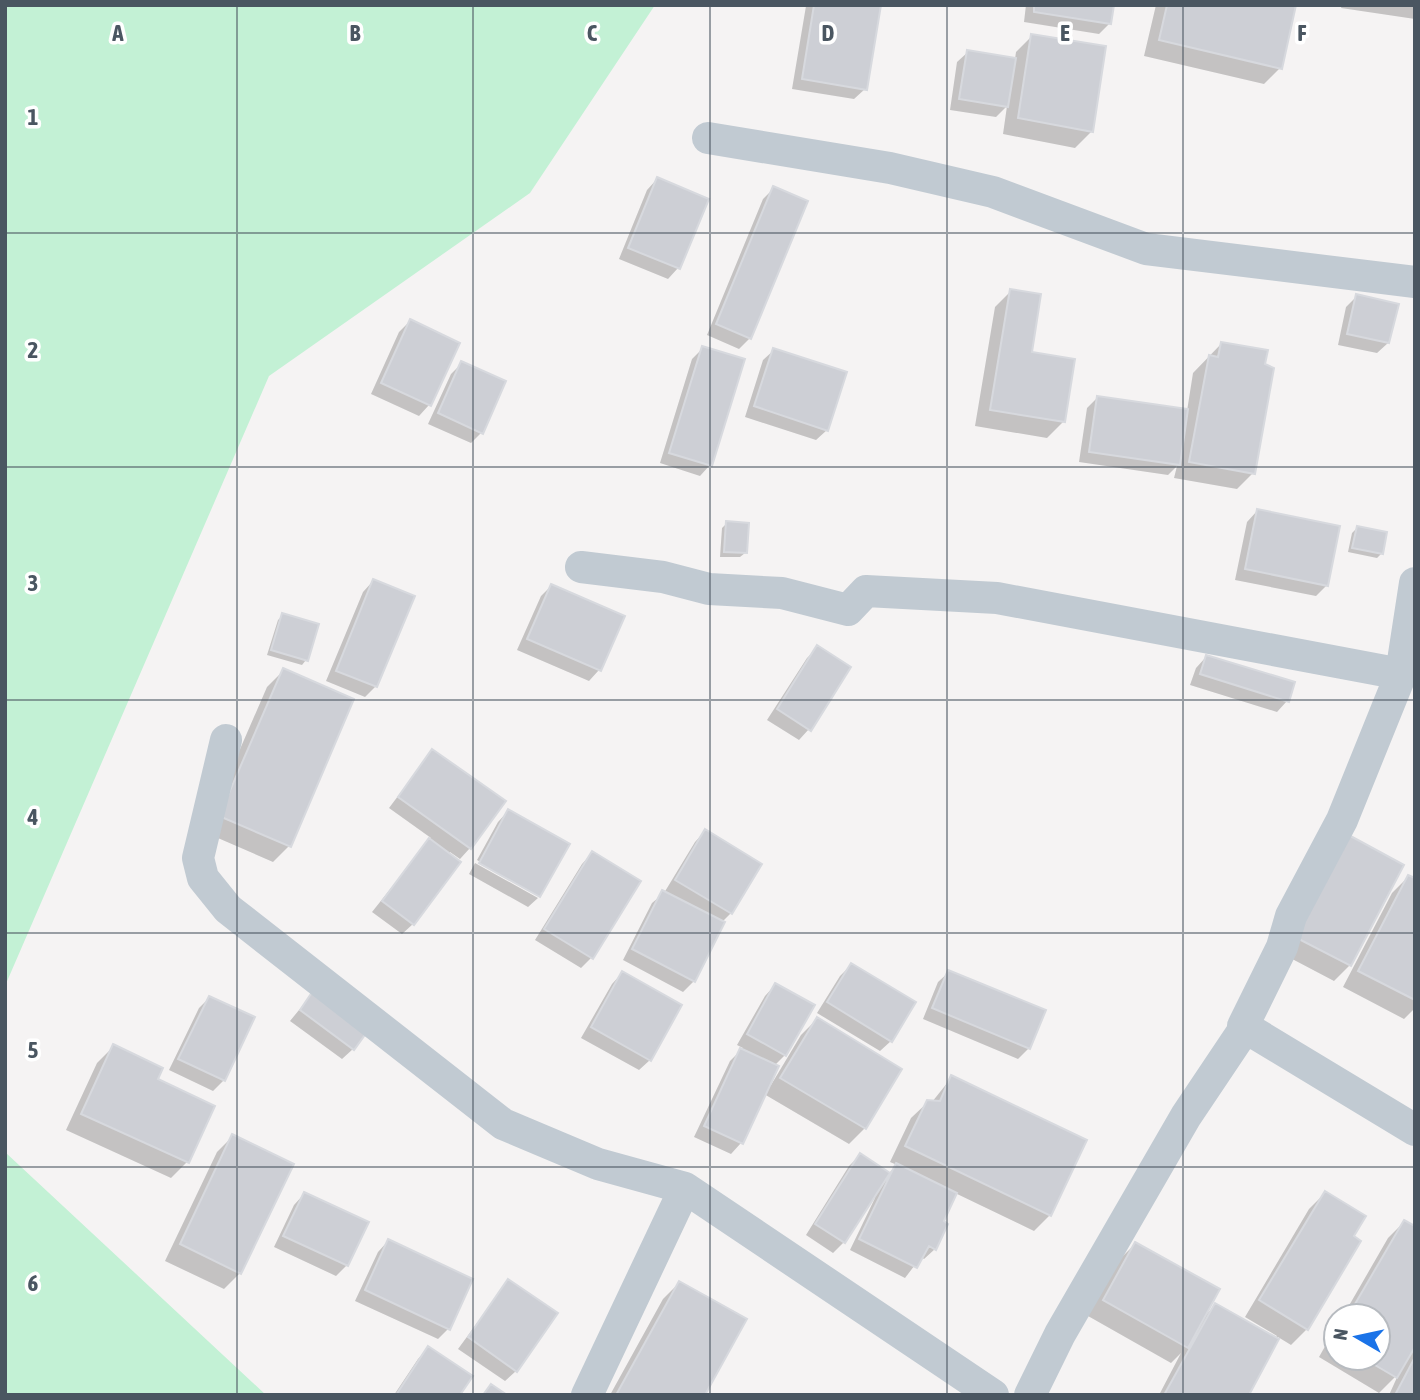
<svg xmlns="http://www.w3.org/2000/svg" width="1420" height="1400" font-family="'Asap Condensed',sans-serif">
  <rect width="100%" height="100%" fill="#f5f3f3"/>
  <!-- green -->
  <path fill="#c3f1d5" d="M5,5H655L530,193L269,376L5,986Z
    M5,1152L266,1395H5Z"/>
  <!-- shadow -->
  <path fill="#0003" d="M875,5L865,89L854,99L792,89L806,6Z
    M1026,5H1113L1110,23L1099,34L1024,22Z
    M1156,5H1294L1280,68L1264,84L1144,56Z
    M1342,5H1415V19L1341,8Z
    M1032,36L1091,132L1075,148L1003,134L1007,106L996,117L950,110L957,62L968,52L1015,59L1016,52Z
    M657,179L678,268L668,279L619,259L647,190Z
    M774,188L750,338L739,349L707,335L763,199Z
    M1011,291L1030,353L1063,422L1047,438L975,426L995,307Z
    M1357,296L1388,343L1377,353L1338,345L1346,307Z
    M410,321L458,343L429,405L419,416L371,394L399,332Z
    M1222,343L1253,473L1237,489L1174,478L1177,466L1168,475L1079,462L1087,408L1097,398L1187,411L1193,373Z
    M703,348L710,465L700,476L660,463L692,359Z
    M774,350L827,430L816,440L745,417L763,360Z
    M462,363L481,433L471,443L428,424L451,374Z
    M1257,511L1327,585L1316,596L1235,580L1247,522Z
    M727,523L745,553L740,557H720L722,528Z
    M1357,528L1382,553L1377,558L1348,552L1352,533Z
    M373,581L376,686L365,697L326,681L363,592Z
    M551,586L623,617L599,670L589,681L517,650L541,596Z
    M283,615L306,660L302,665L267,655L278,620Z
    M817,648L809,729L799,740L767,720L807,658Z
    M1206,657L1287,701L1277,712L1190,685L1196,668Z
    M283,671L289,846L273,862L204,832L267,687Z
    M432,751L470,848L460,859L450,852L413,924L402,934L372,912L431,838L389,808Z
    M508,811L567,844L538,897V894L477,860L498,822Z
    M705,831L760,864L731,913L722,922L694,981L683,992L623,960L652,903L664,893L695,842Z
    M1329,851L1350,965L1334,981L1277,951Z
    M592,853L591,958L581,968L535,940L582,864Z
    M475,863L538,898L528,907L469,874Z
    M1408,877L1415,880V1008L1404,1019L1343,987L1392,893Z
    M851,965L891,1041L880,1051L817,1013L840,976Z
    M949,972L1029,1048L1018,1059L923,1019L938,982Z
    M622,973L650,1060L639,1070L581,1038L612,984Z
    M775,985L785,1055L774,1066L769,1084L771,1085L801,1035L817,1019L900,1069L865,1128L849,1144L764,1094L741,1143L731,1154L694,1137L730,1061L743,1048L737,1045L765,996Z
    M317,988L353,1049L342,1059L290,1021Z
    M209,998L224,1080L213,1091L169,1070L199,1008Z
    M113,1047L156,1080L187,1162L171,1178L66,1130L97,1063Z
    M952,1077L1050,1215L1034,1231L955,1193L942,1221L935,1249L924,1259L921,1257L905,1278L850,1250L875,1198L873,1196L844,1242L833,1253L806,1235L849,1166L860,1155L888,1174L897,1165L890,1162L911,1118L928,1102H932Z
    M233,1136L240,1273L224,1289L165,1261L217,1152Z
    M1325,1193L1307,1329L1291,1345L1278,1337L1247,1395H1159L1181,1353L1171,1363L1088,1316L1119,1260L1135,1244L1205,1316L1215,1305L1275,1339L1277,1336L1245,1317L1309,1209Z
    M304,1194L347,1265L336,1276L274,1247L294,1205Z
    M1404,1222L1411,1353L1415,1349V1395H1389L1399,1373L1379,1393L1319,1357L1336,1327V1358H1378V1316H1343L1388,1238Z
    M388,1241L448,1329L438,1339L355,1301L378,1252Z
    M508,1281L516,1371L505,1381L458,1349Z
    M679,1283L703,1395H610L663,1299Z
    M428,1348L458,1395H394L418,1359Z"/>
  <!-- building -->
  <path fill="#cdcfd5" stroke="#d7d9de" stroke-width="2" d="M814,5H881L867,90L802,79Z
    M1034,5H1114L1111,24L1034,12Z
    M1167,5H1296L1282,69L1159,40Z
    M1031,34L1106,46L1093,132L1018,118Z
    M967,50L1016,58L1008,107L959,99Z
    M657,177L709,199L680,269L628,248Z
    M773,186L808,201L751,339L716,324Z
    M1010,289L1041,294L1032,352L1075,359L1065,422L990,410Z
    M1356,294L1399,304L1389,343L1347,334Z
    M410,319L460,343L431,406L381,383Z
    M1221,342L1268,350L1265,364L1274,368L1255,474L1189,462L1209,355L1218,357Z
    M702,346L745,359L712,466L669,453Z
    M773,348L847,372L828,431L754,406Z
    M461,361L506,381L483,434L438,413Z
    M1097,396L1188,409L1180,465L1089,452Z
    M1257,509L1340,526L1328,586L1245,569Z
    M726,521L749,523L747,553L724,552Z
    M1357,526L1387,532L1383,554L1352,548Z
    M373,579L415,596L377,687L336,671Z
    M551,584L625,616L601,671L527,639Z
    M282,613L319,624L308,661L271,650Z
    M817,645L851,667L811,731L777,709Z
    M1206,655L1295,682L1289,702L1200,674Z
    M283,668L354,699L291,847L219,816Z
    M432,749L506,801L471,849L398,797Z
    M508,809L570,844L540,897L479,863Z
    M705,829L762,864L732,914L675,880Z
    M1345,833L1404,865L1351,966L1291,935Z
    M429,838L461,862L414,925L382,901Z
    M592,851L641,881L593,959L544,929Z
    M1408,875L1415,878V1000L1358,971Z
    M662,890L725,922L695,982L632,949Z
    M851,963L916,1002L892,1042L827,1002Z
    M948,970L1046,1010L1030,1049L932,1008Z
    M622,971L682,1005L651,1061L591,1027Z
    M775,983L815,1005L786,1056L747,1034Z
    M317,985L372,1025L354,1050L300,1010Z
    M209,996L255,1017L225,1081L178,1059Z
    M817,1017L902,1069L866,1129L780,1078Z
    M113,1044L163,1068L158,1079L215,1106L189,1163L81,1114Z
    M740,1048L779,1066L743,1144L704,1126Z
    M951,1075L1087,1140L1051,1216L905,1146L927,1100L940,1101Z
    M232,1134L294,1164L241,1274L180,1244Z
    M860,1153L890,1173L845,1243L815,1224Z
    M896,1163L957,1193L944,1221L948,1224L936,1250L929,1246L917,1268L859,1239Z
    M1325,1191L1366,1216L1354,1236L1361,1241L1308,1330L1259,1300Z
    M304,1192L369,1222L348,1266L283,1236Z
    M1404,1220L1415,1226V1347L1397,1378L1363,1358H1378V1316H1348Z
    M388,1239L473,1279L450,1330L365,1290Z
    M1135,1242L1220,1289L1188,1348L1103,1300Z
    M508,1279L558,1313L517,1372L468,1337Z
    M679,1281L747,1319L705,1395H616Z
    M1215,1303L1279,1339L1249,1395H1164Z
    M428,1346L473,1376L460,1395H396Z
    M1415,1357V1395H1395Z
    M491,1384L507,1395H483Z"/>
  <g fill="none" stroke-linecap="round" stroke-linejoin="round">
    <!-- minor -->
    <path stroke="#c1cad2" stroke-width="32" d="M708,138L890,168L993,192L1146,249L1415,282
      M581,567L663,577L709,589L782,593L848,610L866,591L997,598L1401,674
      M226,740L198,858L203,878L228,909L503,1124L598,1164L685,1188L993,1395
      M1243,1026L1415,1130
      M587,1395L685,1188
      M1030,1395L1060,1334L1186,1116L1245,1028L1243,1026L1282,947L1291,916L1342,820L1401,674L1415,583"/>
  </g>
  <!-- grid -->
  <path fill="none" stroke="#4a5661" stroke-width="2" stroke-opacity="0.55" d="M237,5V1395M473,5V1395M710,5V1395M947,5V1395M1183,5V1395M5,233H1415M5,467H1415M5,700H1415M5,933H1415M5,1167H1415"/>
  <g font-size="23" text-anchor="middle" font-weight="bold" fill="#4a5661" stroke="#fff" stroke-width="7" stroke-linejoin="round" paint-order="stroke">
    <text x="118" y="41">A</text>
    <text x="355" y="41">B</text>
    <text x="592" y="41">C</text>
    <text x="828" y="41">D</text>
    <text x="1065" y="41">E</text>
    <text x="1302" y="41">F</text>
    <text x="33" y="125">1</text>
    <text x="33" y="358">2</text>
    <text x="33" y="591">3</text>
    <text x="33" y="825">4</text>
    <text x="33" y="1058">5</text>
    <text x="33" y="1291">6</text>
  </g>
  <!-- border -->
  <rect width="1420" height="1400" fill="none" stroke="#4a5661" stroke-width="14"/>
  <!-- north arrow -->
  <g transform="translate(1357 1337) rotate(279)"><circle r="33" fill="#ffffff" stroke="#b7bbc0" stroke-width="2"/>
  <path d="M0-5L12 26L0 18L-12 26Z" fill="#1a73e8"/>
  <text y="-10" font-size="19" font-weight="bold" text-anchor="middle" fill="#4a5661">N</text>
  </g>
</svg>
